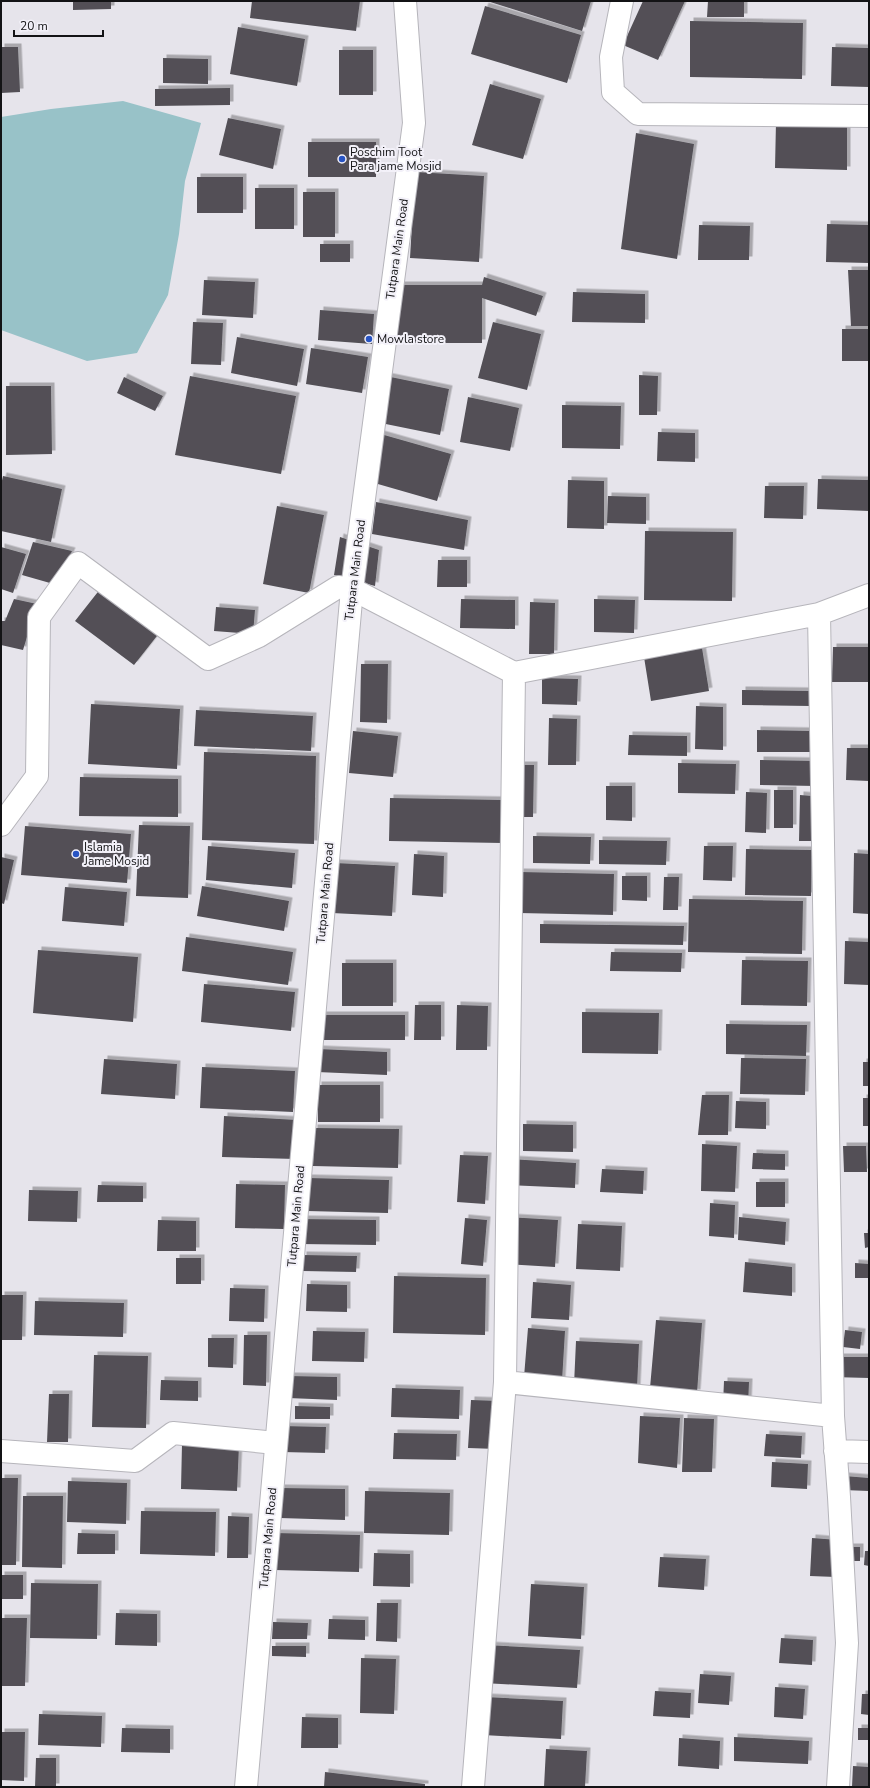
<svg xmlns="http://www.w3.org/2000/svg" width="870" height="1788" font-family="'Nunito Sans',sans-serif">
  <defs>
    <filter id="shadow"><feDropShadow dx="3.5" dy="-3.5" stdDeviation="0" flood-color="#0004"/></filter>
  </defs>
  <rect width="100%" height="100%" fill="#e6e4eb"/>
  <!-- water -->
  <path fill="#98c2c8" d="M123,101L201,123L185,181L179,234L168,295L137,353L87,361L1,330V117L51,109Z"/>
  <!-- building -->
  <path fill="#525056" filter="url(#shadow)" d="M73,1H111V9L73,10Z
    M252,1H360L356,31L250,18Z
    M487,1H591L582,31Z
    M643,1H685L658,60L623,45Z
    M708,1H744V17H707Z
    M485,6L581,35L567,83L471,54Z
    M690,21L803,23L802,79L690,77Z
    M238,27L305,39L297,86L230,74Z
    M1,47H18L20,92L1,93Z
    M832,47L869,48V87L831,86Z
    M339,50H373V95H339Z
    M163,58L208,59V84L163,83Z
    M490,84L541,99L523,159L472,145Z
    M230,88V105L155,106V89Z
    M228,118L281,129L273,169L219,155Z
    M776,122L847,123V170L775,168Z
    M636,133L694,144L677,259L621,249Z
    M308,142H376V177H308Z
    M415,172L484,176L479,262L410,258Z
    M197,177H243V213H197Z
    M255,188H294V229H255Z
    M303,192H335V237H303Z
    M827,224L869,225V263L826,262Z
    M699,225L750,226L749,260H698Z
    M320,244H350V262H320Z
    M848,270H869V326H851Z
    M484,277L543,296L536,316L482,298V343H397V285H482Z
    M204,280L255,282L253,318L202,315Z
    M573,292L645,294V323L572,322Z
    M320,310L374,314L372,344L318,340Z
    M193,322L223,323L221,365L191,364Z
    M493,322L541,334L527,390L478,378Z
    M842,329H869V361H842Z
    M237,337L304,349L297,386L231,373Z
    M311,348L368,357L362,393L306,384Z
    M376,374L449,389L440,435L366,420Z
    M639,375L658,376L657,415H639Z
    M190,376L296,396L281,474L175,455Z
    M124,377L163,396L155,411L117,393Z
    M6,386H51L52,454L6,455Z
    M468,397L519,408L510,451L460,442Z
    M562,405L621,406L620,449L562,448Z
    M370,431L451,454L437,501L357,478Z
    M658,432L695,433V462L657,461Z
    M3,476L62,489L51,542L1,531V485Z
    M818,479L869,480V511L817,509Z
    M568,480L604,481V529L567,528Z
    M765,486H804L803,519L764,518Z
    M608,496L646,497V524L607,523Z
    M376,502L468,520L464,550L372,534Z
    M277,506L324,515L309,593L263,584Z
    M645,531L733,532L732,601L644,600Z
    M340,537L379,550L375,586L334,575Z
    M33,542L72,551L57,585L22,575Z
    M1,547L26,554L13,593L1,589Z
    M438,560H467V587H437Z
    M101,588L160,632L134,665L75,621Z
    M14,599L37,604L23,650L1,645V621H5Z
    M461,599L515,600V629L460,628Z
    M594,599L635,600L634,633L594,632Z
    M530,602L555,603L554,654H529Z
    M216,607L255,610L253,634L214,631Z
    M833,647H869V682H832Z
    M702,648L709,691L651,701L644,657Z
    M361,664H388L387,723L360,722Z
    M542,678L578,679L577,705L542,704Z
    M742,690L811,691V706L742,705Z
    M91,704L180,709L177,769L88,764Z
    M696,706L723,707V750L695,749Z
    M196,710L313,716L311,751L194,746Z
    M549,718L577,719L576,765H548Z
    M757,730L812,731V752H757Z
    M353,731L398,736L393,777L349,773Z
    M629,735L687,736V756L628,755Z
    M847,748H869V781L846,780Z
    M204,752L316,756L314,844L202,840Z
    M760,760L816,761V786L760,785Z
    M678,763L736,764L735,794L678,793Z
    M516,765H534L533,817H516Z
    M80,777L178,779V817L79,816Z
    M606,786H632V821L606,820Z
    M774,790H793V828H774Z
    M746,792L767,793L766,833L745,832Z
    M800,795L812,796L811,841H799Z
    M390,798L503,800L502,843L389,841Z
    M139,825L190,826L188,898L136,896Z
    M25,826L131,834L127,883L21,875Z
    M533,836L591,837L590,864L533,863Z
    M599,840L667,841L666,865L599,864Z
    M208,846L295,853L292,888L206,880Z
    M704,846H733L732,881L703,880Z
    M746,849L812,850L811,896L745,895Z
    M854,853L869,854V914L853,913Z
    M414,854L444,856L443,897L412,895Z
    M1,857L14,860L4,904L1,903Z
    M335,863L395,866L392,916L332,913Z
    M520,872L614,874L613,915L519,913Z
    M622,876H647V901L622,900Z
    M664,877H679L678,910H663Z
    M202,886L289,901L284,931L197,916Z
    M65,887L127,892L124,926L62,921Z
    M689,899L803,901L802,954L688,952Z
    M540,924L684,926L683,945L540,943Z
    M186,937L293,952L288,985L182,971Z
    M845,941L869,942V985L844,984Z
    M38,950L138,957L133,1022L33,1013Z
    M611,952L682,953L681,972L610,971Z
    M742,960L808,961L807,1006L741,1005Z
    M342,963H393V1006H342Z
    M204,984L295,992L291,1031L201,1022Z
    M415,1005H441V1040H414Z
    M457,1005L488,1006L487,1050H456Z
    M582,1012L659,1013L658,1054L582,1053Z
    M322,1015H405V1040H322Z
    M726,1024L807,1025L806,1056L726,1054Z
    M318,1049L387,1052V1075L317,1072Z
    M741,1058L806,1059L805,1095L740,1094Z
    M104,1059L177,1064L175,1099L101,1094Z
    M863,1062H869V1086H863Z
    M202,1067L295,1071L293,1112L200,1108Z
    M318,1085H380V1122H318Z
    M702,1095H729L728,1135H698Z
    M863,1098H869V1126H863Z
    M736,1101L766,1102V1129L735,1128Z
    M224,1116L297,1120L296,1159L222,1157Z
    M523,1124L573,1125V1152L523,1151Z
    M314,1128L399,1129L398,1168L313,1166Z
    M702,1144L737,1146L735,1192L701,1191Z
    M843,1146H866L867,1172H844Z
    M753,1153L785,1154V1170L752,1169Z
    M460,1155L488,1156L485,1204L457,1202Z
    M509,1159L576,1163L575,1188L507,1185Z
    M602,1169L644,1171L643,1194L600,1192Z
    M308,1178L389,1180L388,1213L307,1211Z
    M756,1182H785V1207H756Z
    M236,1184L285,1185L284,1229L235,1228Z
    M98,1185L143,1186V1202H97Z
    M29,1190L78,1191L77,1222L28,1221Z
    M710,1203L735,1205L734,1238L709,1236Z
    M507,1217L558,1220L555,1267L505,1264Z
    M739,1217L786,1222L785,1245L738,1240Z
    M465,1218L487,1220L483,1266L461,1264Z
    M300,1219L376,1220V1245L300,1244Z
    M158,1220L196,1221V1251H157Z
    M578,1224L622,1226L620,1271L576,1269Z
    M864,1233H869V1247L865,1248Z
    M303,1255L357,1256L356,1272L303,1271Z
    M176,1258H201V1284H176Z
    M745,1262L792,1267V1296L743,1292Z
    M855,1263L869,1264V1278H855Z
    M394,1276L486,1278L485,1335L393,1333Z
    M533,1282L571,1285L569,1320L531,1318Z
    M307,1284L347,1285V1312L306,1311Z
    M230,1288L265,1289L264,1322L229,1321Z
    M1,1295H23L22,1340H1Z
    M35,1301L124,1303L123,1337L34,1335Z
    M656,1320L702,1323L697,1393L650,1388Z
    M528,1328L565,1331L562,1381L524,1377Z
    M845,1330L862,1332L860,1349L843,1347Z
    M313,1331L365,1332L364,1362L312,1361Z
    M244,1335H267L266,1386L243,1385Z
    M208,1338H234L233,1368L208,1367Z
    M576,1341L639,1344L637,1388L574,1385Z
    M94,1355L148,1356L146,1428L92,1427Z
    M832,1357H869V1378L832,1377Z
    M289,1376L337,1377V1400L288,1398Z
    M161,1380L198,1381V1401L160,1400Z
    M724,1381L749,1382L748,1406L723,1404Z
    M392,1388L460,1390L459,1419L391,1417Z
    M49,1394H69L68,1442H47Z
    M471,1400L499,1401L497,1449L468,1448Z
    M295,1406L330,1407V1419H295Z
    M640,1416L680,1418L677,1468L638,1463Z
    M684,1418L714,1419L712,1472H682Z
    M282,1426L326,1427L325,1453L282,1452Z
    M394,1433L457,1434L456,1460L393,1459Z
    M766,1434L802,1436L801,1458L764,1456Z
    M182,1444L239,1445L237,1491L181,1489Z
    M772,1462L808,1464L807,1489L771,1487Z
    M844,1476L869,1478V1491L843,1490Z
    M1,1478H18L16,1565H1Z
    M68,1481L127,1483L126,1524L67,1522Z
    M281,1488L345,1489V1520L280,1518Z
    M365,1491L450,1493L449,1535L364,1533Z
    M23,1496H63L62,1568L22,1567Z
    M141,1511L216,1512L215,1556L140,1554Z
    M228,1516L249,1517L248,1558H227Z
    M78,1533L115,1534V1554H77Z
    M275,1533L360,1535L359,1572L274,1570Z
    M812,1538L838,1540L836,1577L810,1576Z
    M847,1547H860V1561H847Z
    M865,1551H869V1566L864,1565Z
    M374,1553L410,1554V1587L373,1586Z
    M660,1557L706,1559L704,1590L658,1587Z
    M1,1575H23V1599H1Z
    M31,1583L98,1584L97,1639L30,1638Z
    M531,1584L584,1587L581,1639L528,1636Z
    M377,1603H398L397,1642L376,1641Z
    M116,1613L157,1614V1646L115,1645Z
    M1,1618H27L25,1686H1Z
    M329,1619L365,1620V1640L328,1639Z
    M273,1622L308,1623L307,1639H272Z
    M781,1638L813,1640L812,1665L779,1663Z
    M485,1645L580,1650L577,1688L483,1683Z
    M272,1646H306V1657L272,1656Z
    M361,1658L396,1659L394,1714L360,1713Z
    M700,1674L731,1676L729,1705L698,1703Z
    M775,1687L805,1689L803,1719L774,1717Z
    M655,1691L691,1693L690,1718L653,1716Z
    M862,1694H869V1715L861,1714Z
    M485,1697L563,1701L561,1739L483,1735Z
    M39,1714L102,1716L101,1747L38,1745Z
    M302,1717L338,1718V1748H301Z
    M122,1728L170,1729V1753L121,1752Z
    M858,1728H869V1740H858Z
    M1,1732H25L24,1781L1,1780Z
    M734,1737L809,1741L808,1764L734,1761Z
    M679,1738L720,1741L719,1769L678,1766Z
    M546,1749L587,1751L585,1787H544Z
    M36,1758H56V1787H35Z
    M853,1766L869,1767V1787H852Z
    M325,1772L425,1784V1787H324Z"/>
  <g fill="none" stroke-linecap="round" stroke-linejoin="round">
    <defs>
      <path id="street" d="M622,1L611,57L613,92L638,114L869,116
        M1,825L37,776L39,617L78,563L208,659L259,636L338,587L352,589L514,673L819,614L869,595
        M505,1382L833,1416L819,614
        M833,1416L839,1497L847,1643L838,1787
        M1,1451L135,1461L173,1433L276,1443
        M835,1451L869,1452
        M473,1787L505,1382L514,673"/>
      <path id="secondary" d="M246,1787L352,589L414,123L405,1"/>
    </defs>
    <!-- street casing -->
    <use href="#street" stroke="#b6b5bb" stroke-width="24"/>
    <!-- secondary casing -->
    <use href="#secondary" stroke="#b6b5bb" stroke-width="24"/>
    <!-- street -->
    <use href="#street" stroke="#fff" stroke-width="22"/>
    <!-- secondary -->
    <use href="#secondary" stroke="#fff" stroke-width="22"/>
  </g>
  <!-- markers -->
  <g fill="#2854c3" stroke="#f3f1f9" stroke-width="1.5">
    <circle cx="342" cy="159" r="4"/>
    <circle cx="369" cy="339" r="4"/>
    <circle cx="76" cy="854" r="4"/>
  </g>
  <g text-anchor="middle" stroke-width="4" stroke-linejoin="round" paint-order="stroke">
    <!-- poi labels -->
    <g font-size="12" fill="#131315" stroke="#f3f1f9" text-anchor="start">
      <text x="350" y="156">Poschim Toot<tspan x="350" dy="14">Para jame Mosjid</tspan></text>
      <text x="377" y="343">Mowla store</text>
      <text x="84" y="851">Islamia<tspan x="84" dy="14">Jame Mosjid</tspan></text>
    </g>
    <!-- street labels -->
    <g font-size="12" fill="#131315" stroke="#f3f1f9">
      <text transform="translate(397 249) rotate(-82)" y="4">Tutpara Main Road</text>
      <text transform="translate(355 570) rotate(-83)" y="4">Tutpara Main Road</text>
      <text transform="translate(325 893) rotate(-85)" y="4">Tutpara Main Road</text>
      <text transform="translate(296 1216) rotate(-85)" y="4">Tutpara Main Road</text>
      <text transform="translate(268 1538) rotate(-85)" y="4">Tutpara Main Road</text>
    </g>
  </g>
  <!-- border -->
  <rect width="870" height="1788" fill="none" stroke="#131315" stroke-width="4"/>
  <!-- scale -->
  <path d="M14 30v6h89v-6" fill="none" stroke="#131315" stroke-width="2"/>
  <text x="20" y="30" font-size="12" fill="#131315" stroke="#f3f1f9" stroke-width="3" paint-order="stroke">20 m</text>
</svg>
